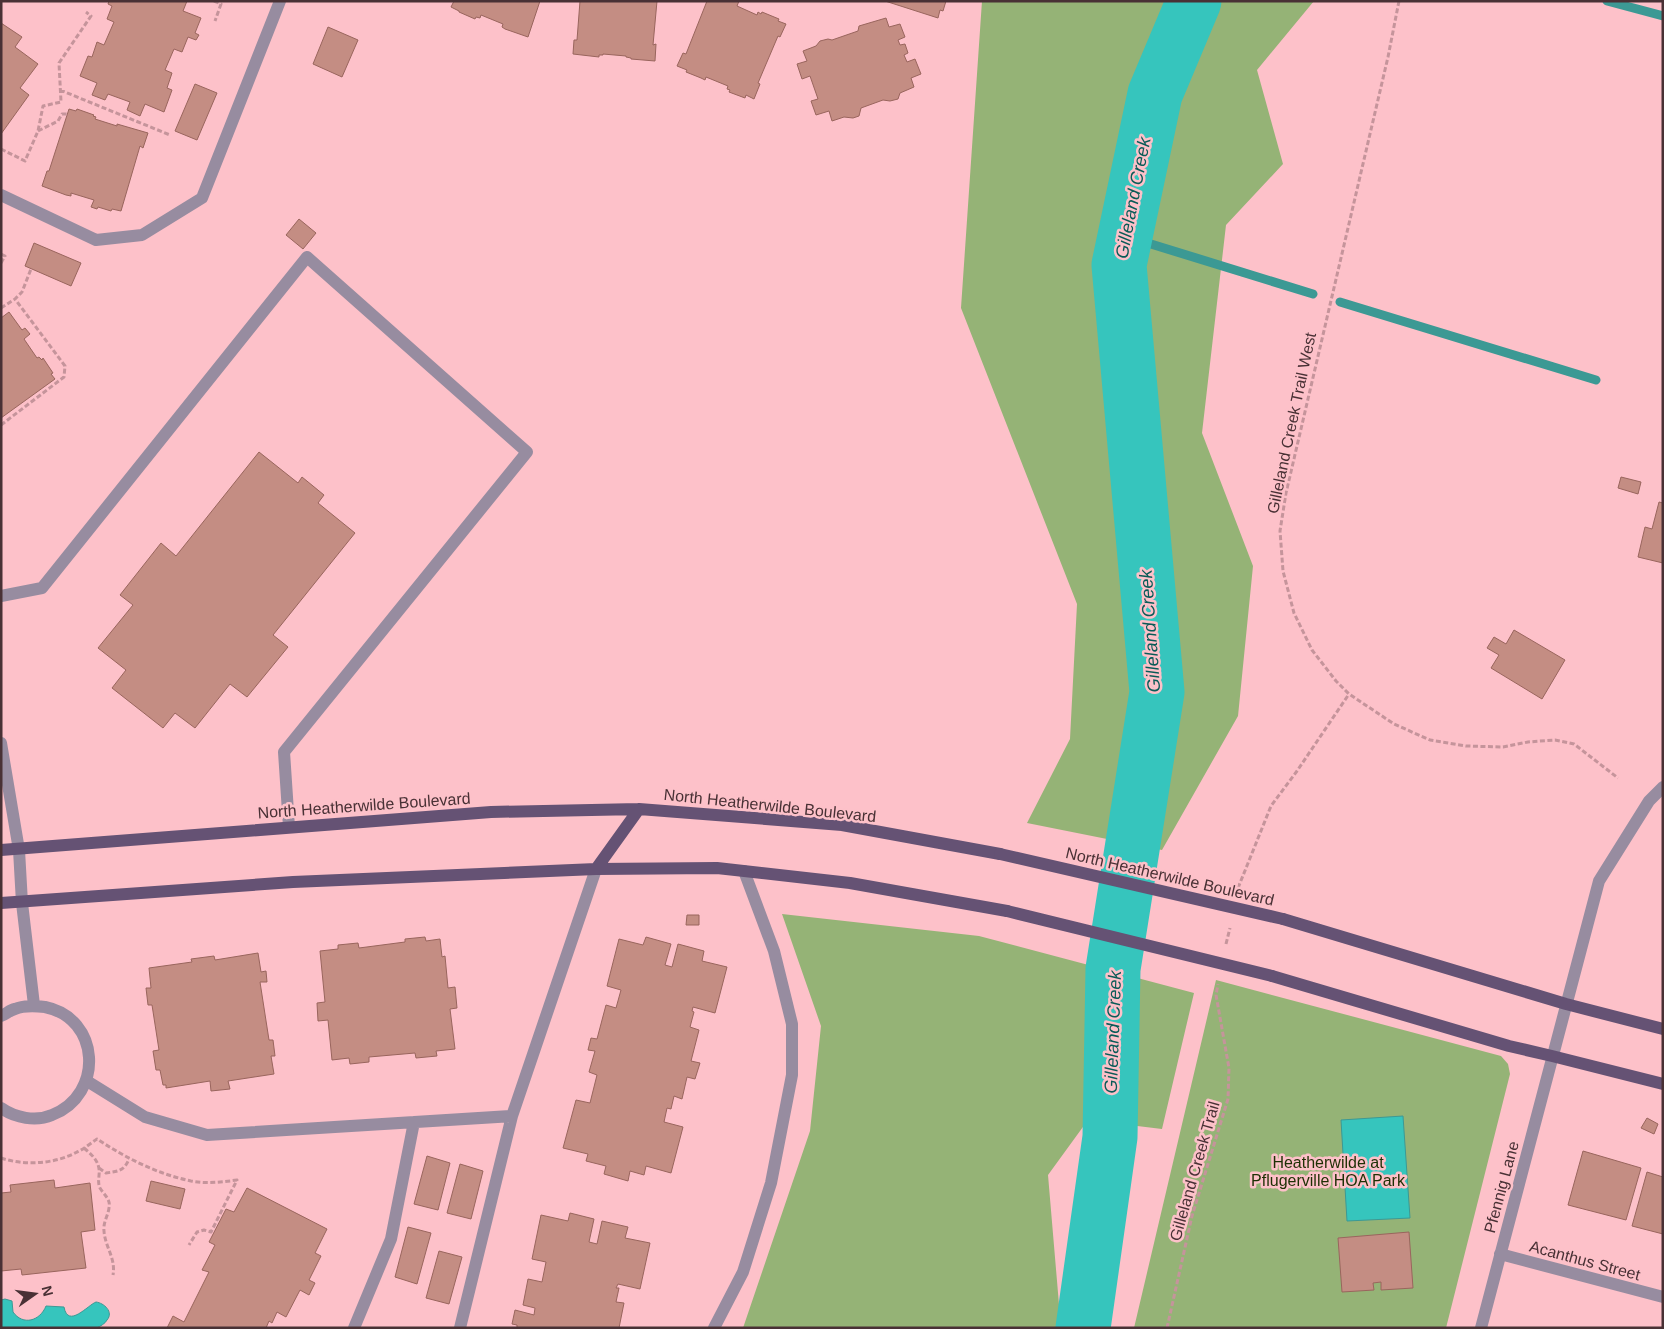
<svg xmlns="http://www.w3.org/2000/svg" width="1664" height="1329" font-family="Arial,sans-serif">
  <rect width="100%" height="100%" fill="#fdc1c9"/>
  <!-- green -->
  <path fill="#95b376" d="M982,1H1314L1257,70L1283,164L1226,225L1202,433L1253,566L1238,716L1162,850L1027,823L1070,739L1077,604L961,308Z
    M782,914L979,936L1194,993L1162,1129L1088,1120L1048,1175L1061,1328H743L810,1131L821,1026Z
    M1216,980L1501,1056L1508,1064L1510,1074L1446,1328H1134Z"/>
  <!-- water -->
  <path fill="#36c5bd" stroke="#3c9994" d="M1403,1116L1410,1218L1347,1221L1341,1120Z
    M5,1299L12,1301L13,1312C23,1326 40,1321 46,1306L64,1307C68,1329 88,1305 96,1302C104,1303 114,1312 107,1320C105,1324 100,1326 97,1328H1V1300Z"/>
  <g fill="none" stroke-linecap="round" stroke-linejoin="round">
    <!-- stream -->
    <path stroke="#3c9994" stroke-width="9" d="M1607,1L1663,16
      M1125,236L1313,294
      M1340,302L1596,380"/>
    <!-- river -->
    <path stroke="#36c5bd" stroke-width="55" d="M1083,1328L1110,1137L1113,969L1157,692L1119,265L1155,94L1194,1"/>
  </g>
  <!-- building -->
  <path fill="#c48d83" stroke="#99655d" d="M109,1H187L183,11L201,18L195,33L199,35L196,40L188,37L182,52L174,49L165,70L172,73L167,88L172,90L164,112L145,104L140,116L127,110L130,102L108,94L105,100L92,95L97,83L80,76L88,56L92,57L97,42L104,45L114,22L107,19L112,6L108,4Z
    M454,1H540L528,37L505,29L502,27L503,24L481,15L480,18L476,17L475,19L459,12V11L451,7Z
    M580,1H657L653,45L656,44L655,61L631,59V58L626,57V56L603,54V55H599V57L573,54L574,40H577Z
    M707,1H739L737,6L757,15L758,12L761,14L762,12L779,19L778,21L786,24L780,37L778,36L758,83L760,84L754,99L746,95L745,98L729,92L730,90L727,89L728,86L706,77L705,80L701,78L686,72L687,70L677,66L683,53L686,54Z
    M885,1H946L943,11L940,10L938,18Z
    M886,18L889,27L900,24L905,37L898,40L900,45L905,44L908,53L904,55L907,62L915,59L921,74L911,78L914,87L900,93L898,99L890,101L883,100L861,108L859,116L853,118L844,117L832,121L829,111L816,115L811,101L818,99L810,76L802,79L797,64L807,61L803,51L816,46L820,41L828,39L832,40L858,31L859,26Z
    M1,23L22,37L15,47L38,64L20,88L29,95L1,134Z
    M328,27L358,40L342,77L313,64Z
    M195,84L217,93L197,140L175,131Z
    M69,109L76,111L77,109L94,115L93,116L96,117L95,119L117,126V124L148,133L143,148L140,146L121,211L112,209L111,211L98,207L97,209L91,207L94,200L71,193V196L66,195L42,186L47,171H49Z
    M299,219L316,233L303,249L286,235Z
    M34,243L81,263L71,286L25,266Z
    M9,312L22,330L25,328L30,334L24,339L37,358L39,357L42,360L43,358L53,373L51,374L55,379L1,418V318Z
    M259,452L298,483L302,477L324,495L318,503L355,533L273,635L288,647L247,697L230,684L195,728L175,713L163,728L112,688L126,670L98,648L133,605L120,595L161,543L176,556Z
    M1621,477L1641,482L1638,494L1618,488Z
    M1659,502L1663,503V563L1638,557L1645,527L1652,529Z
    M1514,630L1565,660L1542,699L1491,668L1499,655L1487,648L1494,637L1506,644Z
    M687,915H699V925H686Z
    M425,937L426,941L440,939L442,957L445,956L448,988L455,987L457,1008L450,1009L455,1049L436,1051L437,1056L416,1058L415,1053L369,1057V1062L350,1064L349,1058L332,1060L328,1020L318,1021L317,1003L325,1002L320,951L338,949V945L358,943L359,948L405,942V939Z
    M646,937L671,944L665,965L672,967L678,944L704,951L702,961L727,967L715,1013L693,1007L692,1011L694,1012L690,1027L699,1030L691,1061L700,1063L695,1079L687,1077L682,1099L674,1096L671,1109L667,1108L664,1122L683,1127L671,1173L646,1166L644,1175L630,1171L628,1181L604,1174L606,1166L586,1161L588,1154L563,1148L576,1100L590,1103L597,1075L589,1072L595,1051L588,1050L591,1038L597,1039L606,1005L616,1008L621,990L607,986L619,939L643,945Z
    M258,953L261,972L266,971L267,982H260L269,1040H273L275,1056H271L274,1074L228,1081L230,1089L211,1091L210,1081L166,1088V1085H163L160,1070H156L153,1051L159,1050L152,1005H148L146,988H151L149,968L192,962L191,959L214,956L215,960Z
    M1647,1118L1658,1124L1654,1134L1641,1128Z
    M1583,1151L1641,1168L1626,1220L1568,1205Z
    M427,1156L450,1163L438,1210L414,1204Z
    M460,1164L483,1171L471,1219L447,1213Z
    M1647,1172L1663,1177V1234L1632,1226Z
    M54,1180L55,1188L90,1183L95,1230L81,1232L86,1268L22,1275L21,1269L1,1271V1193L11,1192L10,1185Z
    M151,1181L185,1189L180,1209L146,1201Z
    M247,1188L327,1229L315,1253L321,1256L309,1280L315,1283L309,1295L300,1290L286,1317L277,1312L272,1323L269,1321L266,1328H167L173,1316L184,1322L209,1272L202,1270L215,1245L209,1242L226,1209L234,1212Z
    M570,1213L594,1219L589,1242L597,1244L602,1221L628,1227L625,1238L650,1243L640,1289L618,1284L616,1288H619L616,1302L624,1303L619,1328H517V1325L512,1324L515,1310L534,1315L535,1308L523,1305L528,1279L542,1282L546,1262L532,1259L541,1215L568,1221Z
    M408,1227L431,1233L417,1284L395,1277Z
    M1409,1232L1413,1288L1381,1290V1282L1373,1283L1374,1290L1342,1292L1338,1238Z
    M439,1251L462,1257L449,1304L426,1298Z"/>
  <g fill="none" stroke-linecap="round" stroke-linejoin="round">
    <!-- path -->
    <path stroke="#c5949b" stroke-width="3" stroke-dasharray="5 2.5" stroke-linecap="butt" d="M214,1L221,4L215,21
      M1399,1L1388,57L1286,493L1280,531L1283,571L1294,613L1312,650L1336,681L1349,694L1394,724L1430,740L1466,746L1503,747L1528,742L1555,740L1574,744L1618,778
      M60,90L170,135
      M38,131L58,121L62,114H67
      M1,149L25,161L38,131L43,106L61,102L59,63L91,16L86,12
      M1,254L5,256L1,263
      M1,308L15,299
      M1,425L64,377L65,366L15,299L22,292L31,269
      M1238,888L1271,806L1297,771L1349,694
      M1226,944L1230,928
      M84,1148C91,1154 98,1160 99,1169C100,1175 97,1182 100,1188C104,1195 111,1199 109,1208C108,1216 103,1222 104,1231C105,1247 116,1258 113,1275
      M1,1158C25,1166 55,1164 77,1152C84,1149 91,1143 97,1139C126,1158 157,1174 191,1181C207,1184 222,1182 237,1180L211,1232L204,1230L197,1232L189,1245
      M99,1168L106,1173C119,1171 124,1171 129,1159
      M1167,1328L1192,1216L1228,1099L1229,1068L1216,995L1218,984"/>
    <!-- minor -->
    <path stroke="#978ca0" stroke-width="12" d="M1,195L96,240L142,235L202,198L280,1
      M1,596L42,588L307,257L527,452L284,752L289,827
      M1,743L19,850L22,903L34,1005
      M1,1016C6,1014 10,1010 15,1009C24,1005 35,1006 45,1007C100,1018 105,1094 52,1115C36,1122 15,1118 1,1108
      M87,1081L145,1117L207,1135L512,1116L596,869
      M1500,1254L1663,1297
      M354,1328L391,1239L414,1122
      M460,1328L512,1116
      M714,1328L743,1272L771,1183L792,1075V1024L774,951L744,871
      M1481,1328L1599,881L1649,801L1663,787"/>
    <!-- major -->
    <path stroke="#655274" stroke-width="12" d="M1,850L491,812L639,809L842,825L1000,854
      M596,869L639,809
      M1,903L293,882L596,869L717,868L850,883L1007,911
      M1283,919L1566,1004L1663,1029
      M1272,976L1509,1046L1552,1056L1663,1084"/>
    <!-- major-bridge -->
    <path stroke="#655274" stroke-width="12" d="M1000,854L1283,919
      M1007,911L1272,976"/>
  </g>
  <g text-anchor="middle" stroke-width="5" stroke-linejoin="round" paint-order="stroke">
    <!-- street labels -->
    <g font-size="16" fill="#493135" stroke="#fdc1c9">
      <text transform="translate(1291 423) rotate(-78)" y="6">Gilleland Creek Trail West</text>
      <text transform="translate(364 805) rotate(-4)" y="6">North Heatherwilde Boulevard</text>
      <text transform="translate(770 805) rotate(6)" y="6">North Heatherwilde Boulevard</text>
      <text transform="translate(1170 876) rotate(13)" y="6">North Heatherwilde Boulevard</text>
      <text transform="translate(1194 1171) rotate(-74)" y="6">Gilleland Creek Trail</text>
      <text transform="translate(1501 1187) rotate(-75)" y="6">Pfennig Lane</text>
      <text transform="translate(1585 1260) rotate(15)" y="6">Acanthus Street</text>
    </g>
    <!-- park labels -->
    <g font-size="16" fill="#1e3004" stroke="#fdc1c9">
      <text x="1328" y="1168">Heatherwilde at<tspan x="1328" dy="18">Pflugerville HOA Park</tspan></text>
    </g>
    <!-- water labels -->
    <g font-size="18" font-style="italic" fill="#095b57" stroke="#fdc1c9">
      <text transform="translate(1133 198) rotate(-79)" y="6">Gilleland Creek</text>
      <text transform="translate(1150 631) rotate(-94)" y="6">Gilleland Creek</text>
      <text transform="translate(1113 1032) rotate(-88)" y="6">Gilleland Creek</text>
    </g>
  </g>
  <!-- border -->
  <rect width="1664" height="1329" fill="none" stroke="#493135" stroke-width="5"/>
  <!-- north arrow -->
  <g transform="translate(35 1294) rotate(76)" stroke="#fdc1c9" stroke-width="4" paint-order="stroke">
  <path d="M0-4L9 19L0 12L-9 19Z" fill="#493135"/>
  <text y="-8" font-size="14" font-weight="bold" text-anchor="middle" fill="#493135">N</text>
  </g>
</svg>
